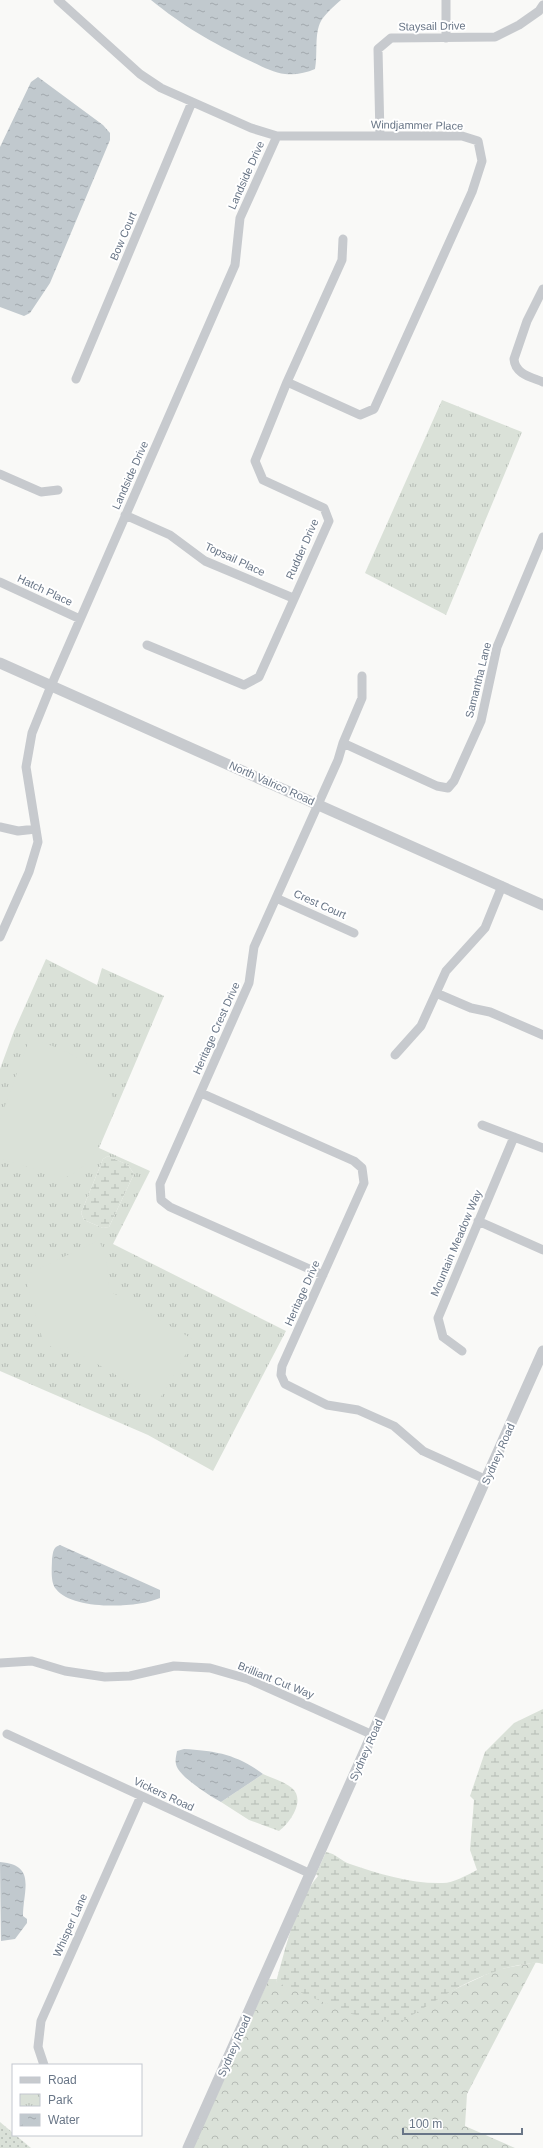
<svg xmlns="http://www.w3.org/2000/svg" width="543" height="2148" font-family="Helvetica,sans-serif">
  <defs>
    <pattern id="grass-dots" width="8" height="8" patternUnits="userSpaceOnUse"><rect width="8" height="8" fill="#dae1d8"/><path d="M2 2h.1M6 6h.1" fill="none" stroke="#b5bbb5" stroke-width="1.8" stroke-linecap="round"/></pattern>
    <pattern id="forest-crowns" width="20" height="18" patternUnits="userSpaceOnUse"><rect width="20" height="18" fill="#dae1d8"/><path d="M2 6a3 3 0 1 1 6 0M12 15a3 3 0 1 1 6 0" fill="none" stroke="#b5bbb5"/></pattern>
    <pattern id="wetland-marsh" width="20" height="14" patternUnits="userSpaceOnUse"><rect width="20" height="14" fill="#dae1d8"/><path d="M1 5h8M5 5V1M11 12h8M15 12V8" fill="none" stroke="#b5bbb5"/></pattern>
    <pattern id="park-tufts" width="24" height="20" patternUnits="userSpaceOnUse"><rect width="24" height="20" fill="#dae1d8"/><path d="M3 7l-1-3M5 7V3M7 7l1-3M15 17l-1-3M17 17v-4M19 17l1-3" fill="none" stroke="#b5bbb5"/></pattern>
    <pattern id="water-ripples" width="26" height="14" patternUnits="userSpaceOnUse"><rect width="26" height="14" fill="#c1c9ce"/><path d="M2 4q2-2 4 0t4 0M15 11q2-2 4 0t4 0" fill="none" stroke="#a1a8ad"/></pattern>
  </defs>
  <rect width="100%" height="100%" fill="#f9f9f7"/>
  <!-- grass -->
  <path fill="url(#grass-dots)" d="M0,2122L31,2148H0Z"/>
  <!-- forest -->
  <path fill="url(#forest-crowns)" d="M536,1962L467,2094L465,2126L515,2148H193L269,1979H277L276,1982L451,1991L496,1970Z"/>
  <!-- wetland -->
  <path fill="url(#wetland-marsh)" d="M108,1156L128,1165L134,1174L109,1227L103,1228L84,1220L81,1213L103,1159Z
    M543,1709V1964C534,1961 528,1964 519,1965C474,1974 438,1999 400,2023L351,2014L276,1982C286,1948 295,1903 318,1876L316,1874L326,1852C337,1854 341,1861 350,1864C379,1874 412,1884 443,1883C453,1883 467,1875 477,1870L470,1850L474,1800L470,1796L485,1752L514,1723Z
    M263,1774C272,1778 285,1782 292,1788C306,1800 290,1823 279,1831L249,1820L221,1802Z"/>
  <!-- park -->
  <path fill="url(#park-tufts)" fill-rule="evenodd" d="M442,400L522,432L446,615L365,573Z
    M46,959L97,985L102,968L164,996L99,1148L150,1171L113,1244L286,1331L213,1471L148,1435L0,1371V1069L14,1031ZM108,1156L128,1165L134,1174L109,1227L103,1228L84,1220L81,1213L103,1159Z"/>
  <!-- pitch -->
  <path fill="#dae1d8" d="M30,1038C60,1048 115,1067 114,1108C114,1116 107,1126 104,1133C93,1159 90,1164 65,1178L0,1159V1119Z
    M99,1240C107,1257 109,1272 108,1290L194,1340L159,1400L68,1347L54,1349L43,1341L26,1281L28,1274Z"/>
  <!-- water -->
  <path fill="url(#water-ripples)" d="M151,0H341C334,6 326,13 321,21C314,34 318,54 315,69C306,73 296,75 285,74C273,73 259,65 248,60C211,42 183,26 151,0Z
    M38,77L103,125L110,133V140L50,283L30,313L24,316L0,307V147L31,82Z
    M60,1545L160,1590V1598C138,1608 73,1611 56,1589C50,1582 52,1568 52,1559C53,1552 53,1547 60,1545Z
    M184,1749C216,1751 236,1754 263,1774L221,1802C210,1796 185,1780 178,1769C174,1763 176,1757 177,1751Z
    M0,1862C37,1865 23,1890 23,1916L27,1919V1923L15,1939L1,1941Z"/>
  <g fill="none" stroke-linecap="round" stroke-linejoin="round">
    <!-- minor -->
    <path stroke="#c7cace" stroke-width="9" d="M58,0L140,74L161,88L251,128L277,136H462L478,141L482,161L472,192L374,409L360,415L287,382
      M446,0V38
      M380,136L378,49L391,38L495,37L519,25L539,11L543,5
      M543,289L527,321L514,359C515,374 531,377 543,382
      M76,379L192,102
      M0,474L41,492L58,490
      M125,515L170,535L205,561L293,598
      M0,582L80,619
      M147,645L244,685L259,677L329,521L324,508L263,480L255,461L287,382L342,260L343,239
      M343,743L437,786L448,788L454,781L481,721L497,647L543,537
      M0,827L18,831L36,829
      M276,898L354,933
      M0,937L29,872L38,842L26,767L32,733L51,686L235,265L240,218L277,136
      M436,993L471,1008L490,1012L543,1035
      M395,1055L421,1026L446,971L485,928L502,886
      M201,1093L354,1161L362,1168L364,1183L282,1366L281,1375L285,1384L327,1405L358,1410L394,1426L423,1451L487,1480
      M482,1125L543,1148
      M478,1221L543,1250
      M323,1275L170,1207L161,1200L160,1184L249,983L254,947L338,760L343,743L362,698V676
      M462,1351L443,1337L438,1318L514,1137
      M0,1663L32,1661L65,1671L105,1677L130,1676L174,1666L210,1668L248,1679L373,1735
      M7,1734L311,1874
      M44,2065L38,2047L41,2021L141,1796"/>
    <!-- tertiary -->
    <path stroke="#c7cace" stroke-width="11" d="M0,663L543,905
      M188,2148L543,1351"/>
  </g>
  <g text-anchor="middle" stroke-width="4" stroke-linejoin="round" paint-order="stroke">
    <!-- street labels -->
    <g font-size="11" fill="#697687" stroke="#fff">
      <text transform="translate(432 26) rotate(-1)" y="4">Staysail Drive</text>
      <text transform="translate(417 125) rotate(1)" y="4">Windjammer Place</text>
      <text transform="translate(246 175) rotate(-66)" y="4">Landside Drive</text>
      <text transform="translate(123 236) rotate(-67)" y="4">Bow Court</text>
      <text transform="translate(130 475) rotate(-66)" y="4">Landside Drive</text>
      <text transform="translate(302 549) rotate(-66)" y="4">Rudder Drive</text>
      <text transform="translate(235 559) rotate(25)" y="4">Topsail Place</text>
      <text transform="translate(45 590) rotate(25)" y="4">Hatch Place</text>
      <text transform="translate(478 680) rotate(-76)" y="4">Samantha Lane</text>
      <text transform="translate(272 783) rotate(24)" y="4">North Valrico Road</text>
      <text transform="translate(320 904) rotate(24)" y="4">Crest Court</text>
      <text transform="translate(216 1028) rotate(-66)" y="4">Heritage Crest Drive</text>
      <text transform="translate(456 1243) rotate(-67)" y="4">Mountain Meadow Way</text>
      <text transform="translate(302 1293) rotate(-66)" y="4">Heritage Drive</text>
      <text transform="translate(498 1454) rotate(-66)" y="4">Sydney Road</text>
      <text transform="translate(276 1680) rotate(22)" y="4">Brilliant Cut Way</text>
      <text transform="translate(366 1750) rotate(-66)" y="4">Sydney Road</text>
      <text transform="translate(164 1794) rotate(25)" y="4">Vickers Road</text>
      <text transform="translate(70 1925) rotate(-66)" y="4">Whisper Lane</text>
      <text transform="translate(234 2046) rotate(-66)" y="4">Sydney Road</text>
    </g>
  </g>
  <!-- legend -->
  <rect x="12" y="2064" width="130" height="72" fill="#ffffff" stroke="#c3c8cf"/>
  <rect x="20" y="2077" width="20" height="6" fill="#c7cace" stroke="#c3c8cf"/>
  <text x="48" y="2084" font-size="12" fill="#697687">Road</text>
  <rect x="20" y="2094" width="20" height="12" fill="url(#park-tufts)" stroke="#c3c8cf"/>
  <text x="48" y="2104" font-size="12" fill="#697687">Park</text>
  <rect x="20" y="2114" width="20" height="12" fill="url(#water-ripples)" stroke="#c3c8cf"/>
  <text x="48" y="2124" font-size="12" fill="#697687">Water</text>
  <!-- scale -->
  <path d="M403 2128v6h119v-6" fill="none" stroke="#697687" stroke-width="2"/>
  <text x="409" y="2128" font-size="12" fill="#697687" stroke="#ffffff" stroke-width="3" paint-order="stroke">100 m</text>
</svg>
